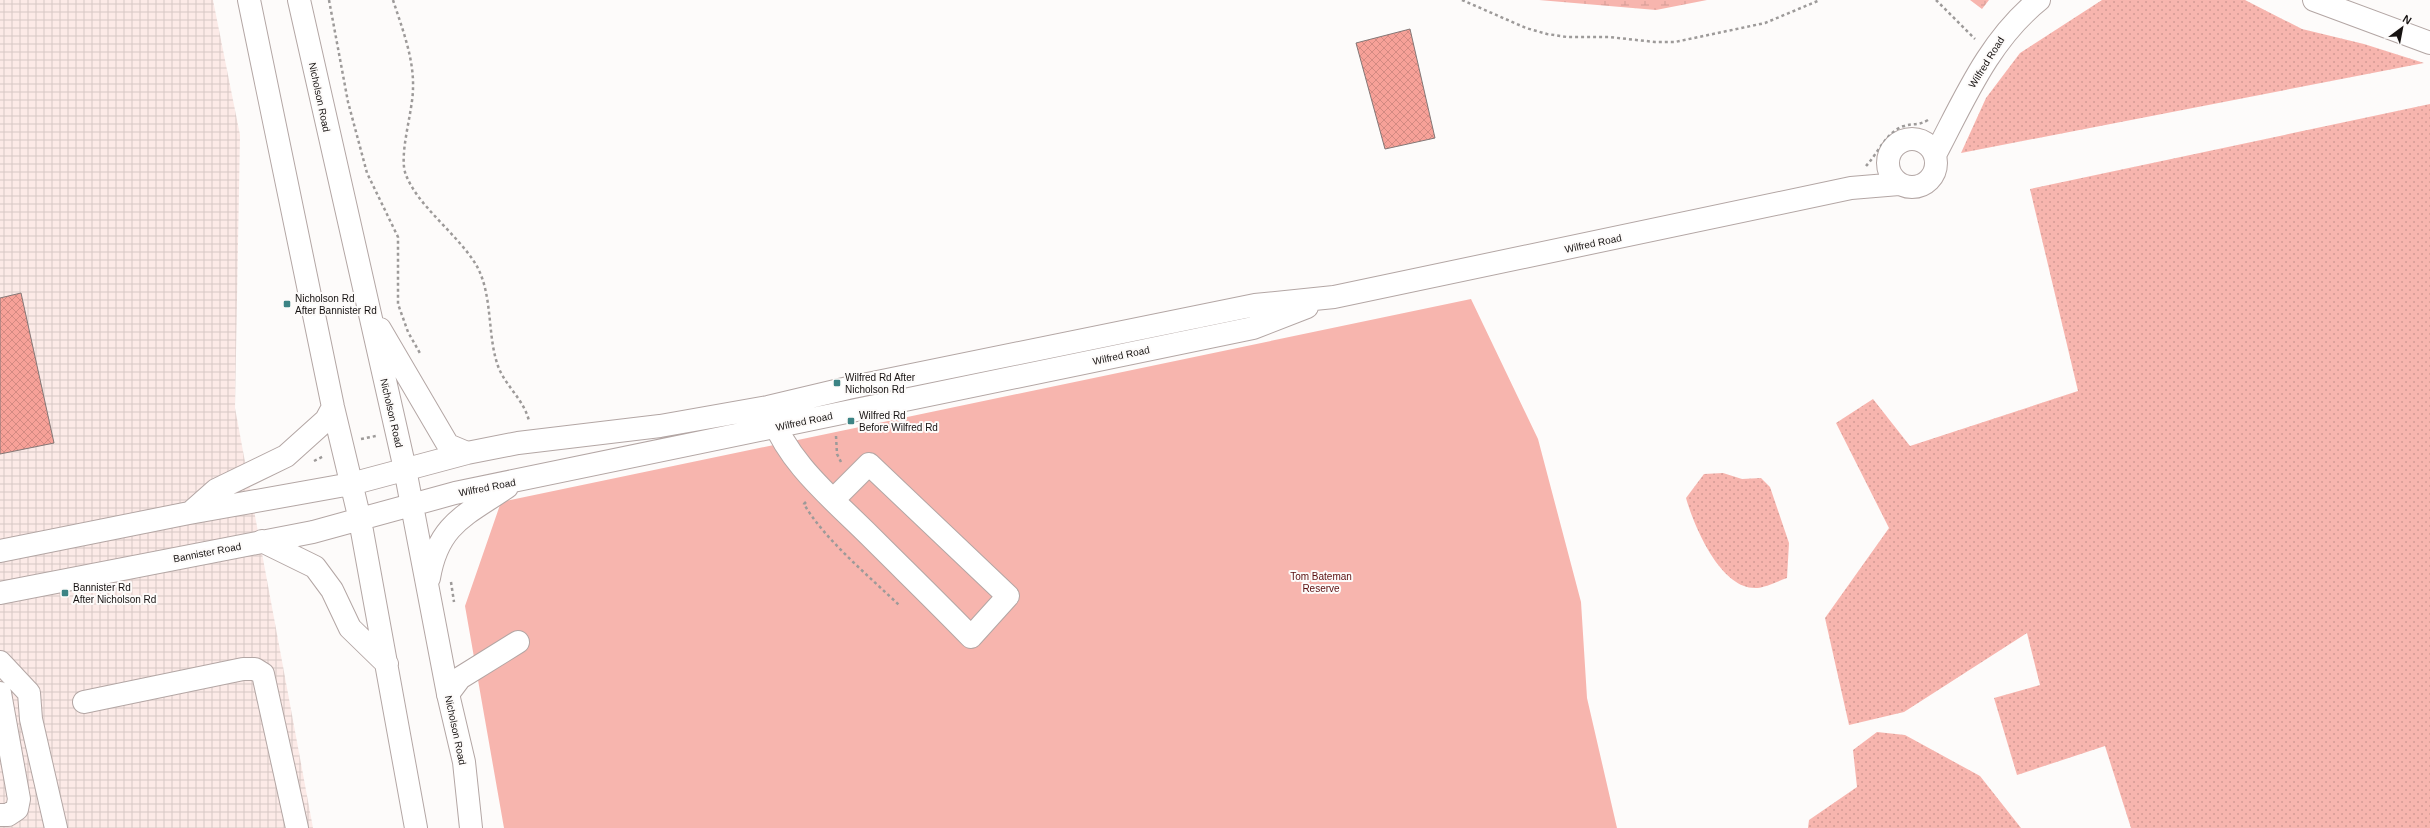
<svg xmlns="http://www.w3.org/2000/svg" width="2430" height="828" font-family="Arial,sans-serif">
  <defs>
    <pattern id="industrial-grid" width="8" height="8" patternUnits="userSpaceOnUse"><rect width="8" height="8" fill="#fceae7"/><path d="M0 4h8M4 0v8" fill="none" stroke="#d7c8c5"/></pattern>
    <pattern id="grass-dots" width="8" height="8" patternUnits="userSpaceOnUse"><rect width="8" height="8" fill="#f7b5ae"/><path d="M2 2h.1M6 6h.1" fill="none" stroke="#d39b95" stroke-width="1.8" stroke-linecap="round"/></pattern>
    <pattern id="wetland-marsh" width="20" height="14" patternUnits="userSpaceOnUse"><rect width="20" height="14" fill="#f7b5ae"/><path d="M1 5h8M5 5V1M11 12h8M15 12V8" fill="none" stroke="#d39b95"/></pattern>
    <pattern id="building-cross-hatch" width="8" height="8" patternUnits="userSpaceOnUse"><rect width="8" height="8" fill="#f7a198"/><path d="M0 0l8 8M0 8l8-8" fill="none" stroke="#d38a82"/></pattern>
  </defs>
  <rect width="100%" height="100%" fill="#fdfbfa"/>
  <!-- industrial -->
  <path fill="url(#industrial-grid)" d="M0,0H213L240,135L235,408L313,828H0Z"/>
  <!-- grass -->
  <path fill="url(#grass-dots)" d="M2102,0H2245L2302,29L2364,44L2424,63L1961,153L1986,98L2020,53Z
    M2430,104V828H2131L2105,746L2017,775L1994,698L2040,685L2027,633L1904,712L1849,725L1825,618L1889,528L1836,423L1873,399L1910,446L2078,391L2030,189Z
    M1723,473L1742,479L1761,478L1770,487L1789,543L1787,578C1778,581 1765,588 1755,588C1720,588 1694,526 1686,498L1704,474Z
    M1877,732L1905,735L1980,776L2021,828H1808L1809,820L1857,787L1853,750Z"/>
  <!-- wetland -->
  <path fill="url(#wetland-marsh)" d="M1539,0H1707L1656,10Z
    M1970,0H1989L1982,9Z"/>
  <!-- park -->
  <path fill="#f7b5ae" d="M1471,299L1538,439L1581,602L1587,698L1617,828H504L465,606L501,502Z"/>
  <!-- building -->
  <path fill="url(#building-cross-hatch)" stroke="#847776" d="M1410,29L1435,138L1385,149L1356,43Z
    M21,293L54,443L0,454V298Z"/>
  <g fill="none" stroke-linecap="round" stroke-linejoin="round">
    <defs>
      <path id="minor" d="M769,410C787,463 832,498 870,536C904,570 938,603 971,637L1008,596L869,464L833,500
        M0,662L29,693L31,719L56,828
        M0,693L19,799L17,809L8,815H0
        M448,694L460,678L518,642
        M84,702L243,669H255L263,674L297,828"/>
      <path id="major" d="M249,0L333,407L360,520L416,828
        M299,0L405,469L448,694L464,762L471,828
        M2314,0L2430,43
        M1888 163a24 24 0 1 1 48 0a24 24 0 1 1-48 0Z
        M1935,155C1964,100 1989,40 2039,0
        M380,329L448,445L467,453
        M190,513L216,490L286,456L326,420L333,407
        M262,541L315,567L332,590L350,628L387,664
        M0,551L189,513L351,484L467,453L518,443L660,426L768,407L848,388L1255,305L1334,297L1851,188L1899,184
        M429,578C438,524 466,515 507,487
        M0,593L313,532L455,493L1253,328L1307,307"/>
    </defs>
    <!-- minor casing -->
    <use href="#minor" stroke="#b3a6a4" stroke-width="24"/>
    <!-- major casing -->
    <use href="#major" stroke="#b3a6a4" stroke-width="24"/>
    <!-- path -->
    <path stroke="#9d9a99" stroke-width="2.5" stroke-dasharray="3 3" stroke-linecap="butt" d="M329,0L348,102L367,173L398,237V304L408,332L421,355
      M393,0C402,28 414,58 413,88C413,112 398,156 406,175C418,206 456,233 475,263C493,292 487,332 497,363C503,384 524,399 529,421
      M1462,0L1526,28L1547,34L1567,37H1609L1655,42H1675L1765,23L1820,0
      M1936,0L1975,39
      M1866,166C1878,153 1887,131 1904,126C1913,123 1918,126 1928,120
      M836,436L837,454L841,462
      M361,439L376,436
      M314,461L324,456
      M806,502L804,504C824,539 870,577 900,606
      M451,582L454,602"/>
    <!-- minor -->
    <use href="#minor" stroke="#fff" stroke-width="22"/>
    <!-- major -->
    <use href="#major" stroke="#fff" stroke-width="22"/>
  </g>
  <!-- markers -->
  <g fill="#3c8485" stroke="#fdfbfa" stroke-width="1.5">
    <rect x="283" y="300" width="8" height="8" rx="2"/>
    <rect x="833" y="379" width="8" height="8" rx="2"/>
    <rect x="847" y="417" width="8" height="8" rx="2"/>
    <rect x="61" y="589" width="8" height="8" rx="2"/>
  </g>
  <g text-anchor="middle" stroke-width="4" stroke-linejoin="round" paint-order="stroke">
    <!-- street labels -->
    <g font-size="10" fill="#161211" stroke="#fdfbfa">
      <text transform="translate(1986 62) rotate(-58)" y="4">Wilfred Road</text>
      <text transform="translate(320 97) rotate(78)" y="4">Nicholson Road</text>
      <text transform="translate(1593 243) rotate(-12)" y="4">Wilfred Road</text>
      <text transform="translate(1121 355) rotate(-12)" y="4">Wilfred Road</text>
      <text transform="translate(392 413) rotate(77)" y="4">Nicholson Road</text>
      <text transform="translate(804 421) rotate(-12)" y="4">Wilfred Road</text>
      <text transform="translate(487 487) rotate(-11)" y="4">Wilfred Road</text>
      <text transform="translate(207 552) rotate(-11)" y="4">Bannister Road</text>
      <text transform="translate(456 730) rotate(78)" y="4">Nicholson Road</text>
    </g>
    <!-- poi labels -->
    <g font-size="10" fill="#161211" stroke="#fdfbfa" text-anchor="start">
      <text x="295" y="302">Nicholson Rd<tspan x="295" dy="12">After Bannister Rd</tspan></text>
      <text x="845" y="381">Wilfred Rd After<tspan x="845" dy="12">Nicholson Rd</tspan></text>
      <text x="859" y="419">Wilfred Rd<tspan x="859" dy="12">Before Wilfred Rd</tspan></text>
      <text x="73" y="591">Bannister Rd<tspan x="73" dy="12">After Nicholson Rd</tspan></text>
    </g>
    <!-- park labels -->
    <g font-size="10" fill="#5b0f10" stroke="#fdfbfa">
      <text x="1321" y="580">Tom Bateman<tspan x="1321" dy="12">Reserve</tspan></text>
    </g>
  </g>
  <!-- north arrow -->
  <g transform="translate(2402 28) rotate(32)" stroke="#fdfbfa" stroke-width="3" paint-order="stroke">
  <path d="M0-3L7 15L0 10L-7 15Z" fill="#161211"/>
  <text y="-6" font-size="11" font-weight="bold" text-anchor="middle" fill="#161211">N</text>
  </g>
</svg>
